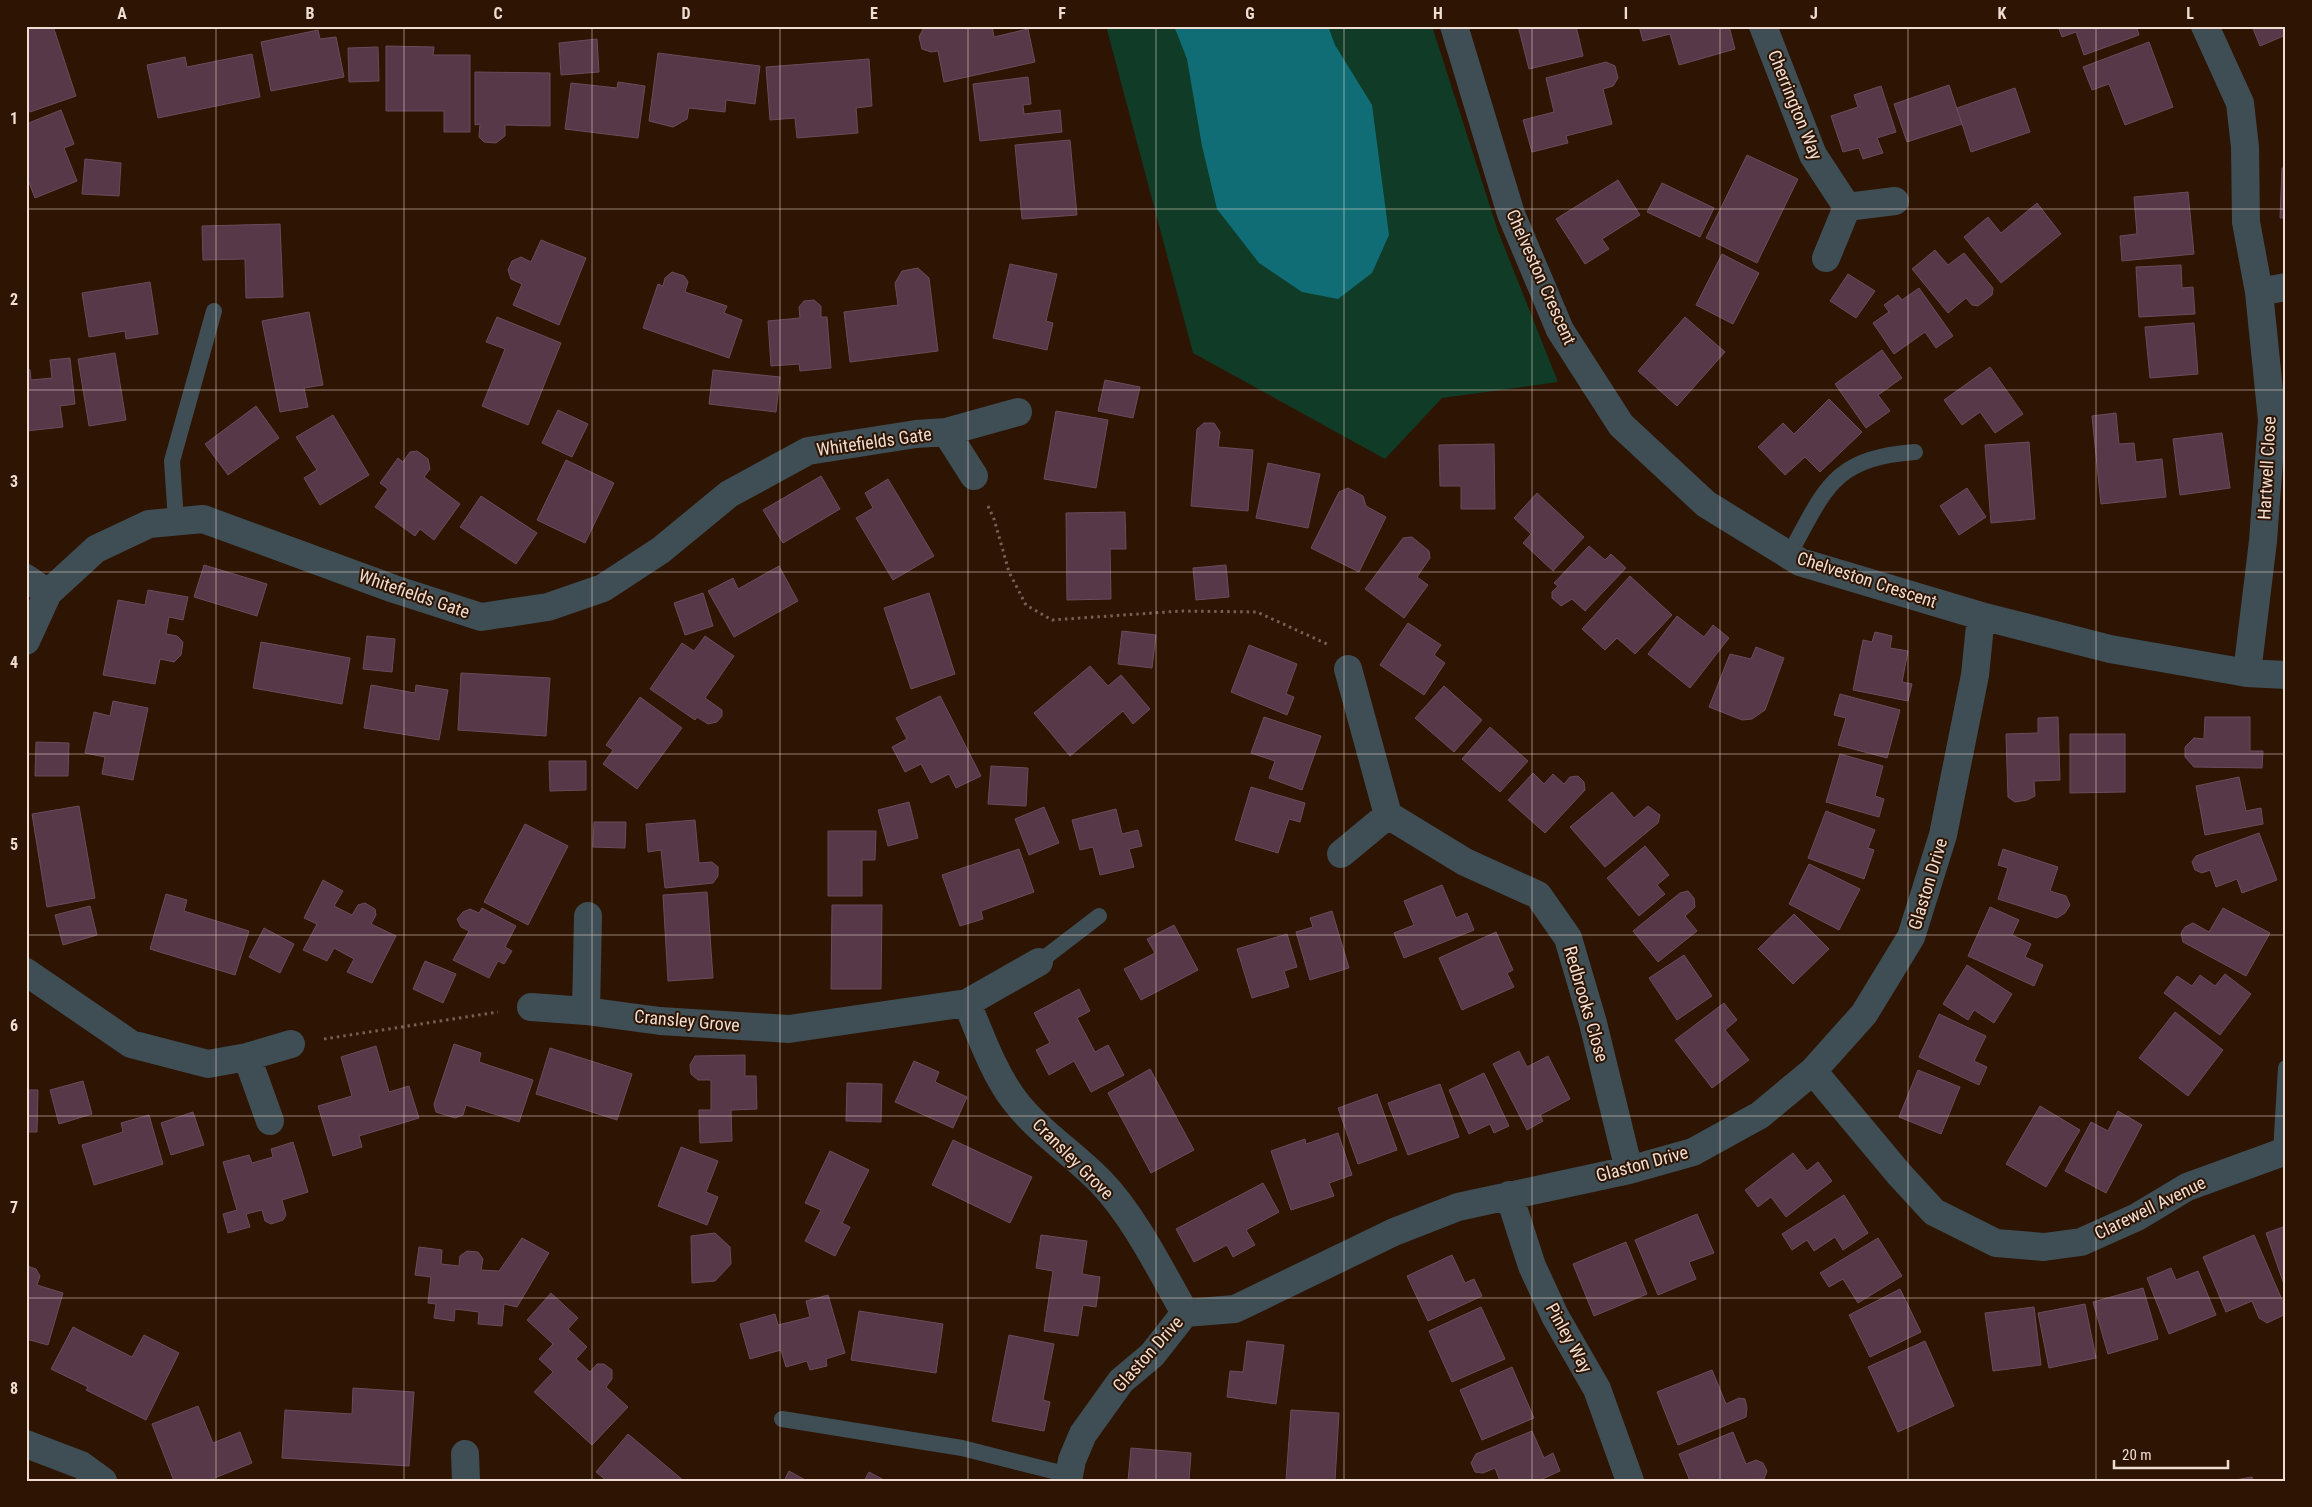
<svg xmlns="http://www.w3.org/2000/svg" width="2312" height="1507" font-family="'Roboto Condensed',sans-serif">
  <rect width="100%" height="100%" fill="#2d1403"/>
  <!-- green -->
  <path fill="#103b26" d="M1106,26H1432L1498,231L1558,382L1442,398L1385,459L1193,353Z"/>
  <!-- water -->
  <path fill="#106d76" d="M1174,26H1328L1335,45L1372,105L1389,235L1372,273L1338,299L1302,292L1259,263L1217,209L1202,146L1187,59Z"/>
  <!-- building -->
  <path fill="#563848" stroke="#6b4b5b" d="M26,26H53L76,96L30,112L26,102Z
    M992,26L994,37L1028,29L1035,62L944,82L938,51L931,52L922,49L919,37L923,29L932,26Z
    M1518,26H1576L1583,56L1529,69Z
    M1639,26H1729L1735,49L1679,65L1670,34L1643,41Z
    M2058,26H2136L2139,35L2084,55L2076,32L2062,37Z
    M2252,26H2286V35L2260,46Z
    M318,30L320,39L336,37L344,77L271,91L261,42Z
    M597,39L599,72L561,75L559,43Z
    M2149,42L2173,107L2125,125L2109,84L2092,90L2083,67Z
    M386,46L434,47L433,55H470V132H444V111H386Z
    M378,47L379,81L349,82L348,48Z
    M658,53L760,66L755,104L726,100L725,112L689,108L687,119L673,127L649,121Z
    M252,54L260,97L158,118L147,65L185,57L187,67Z
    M869,59L872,106L856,108L858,133L797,138L795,118L770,120L766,67Z
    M1606,62L1615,66L1618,78L1613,86L1603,89L1612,124L1566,136L1568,143L1532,152L1523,120L1554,112L1546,78Z
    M475,72L550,73V126L505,125V136L496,143L484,142L479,137L480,124L475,125Z
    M1028,77L1031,104L1023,105L1024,114L1060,110L1062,132L980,141L973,84Z
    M618,82L645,86L638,138L565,129L571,83L617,88Z
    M1949,85L1962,124L1907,142L1894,104Z
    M1881,86L1896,132L1877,138L1883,153L1863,159L1859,148L1843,152L1831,116L1858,107L1854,95Z
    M2015,88L2030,132L1971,152L1957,108Z
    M61,110L74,144L64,148L77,181L35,198L26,175V124Z
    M1070,140L1077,215L1022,219L1015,145Z
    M1747,155L1798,179L1757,263L1706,238Z
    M85,159L121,163L119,196L82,194Z
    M2282,168H2286V218H2280Z
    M1618,180L1640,215L1602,239L1609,249L1585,264L1556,219Z
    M1662,183L1714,208L1700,237L1647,212Z
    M2188,192L2194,254L2122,261L2120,236L2137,234L2134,197Z
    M2037,203L2061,234L2001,283L1964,237L1988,217L2001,233Z
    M280,224L283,297L246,298L245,259L203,260L202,226Z
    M541,240L586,258L559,325L513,305L522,284L511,279L508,270L512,261L521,257L531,262Z
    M1935,250L1948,265L1964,253L1993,288L1992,295L1978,306L1972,305L1966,298L1948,313L1912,269Z
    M1722,254L1759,273L1733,324L1696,305Z
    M1010,264L1057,274L1046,321L1053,323L1047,350L993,338Z
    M2181,265L2182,288L2193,287L2195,314L2139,317L2136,267Z
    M918,268L929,278L938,351L850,362L844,312L898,305L895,283L902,271Z
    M672,272L684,276L688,282L685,292L727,306L724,313L742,320L729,358L643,328L658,284L663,286L665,278Z
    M1848,274L1875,291L1856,318L1830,301Z
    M150,282L158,334L126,339L125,331L89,337L82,293Z
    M1919,288L1953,336L1936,348L1925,332L1894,354L1873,323L1889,312L1884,305L1898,295L1902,300Z
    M814,300L821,306V317H827L831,368L800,371L799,364L771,366L768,321L800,318L799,307L804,301Z
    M309,312L323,385L304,388L308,407L280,412L262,321Z
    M497,317L561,343L528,425L482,406L505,349L486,342Z
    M1685,317L1725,352L1677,406L1638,371Z
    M2194,323L2198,374L2150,378L2145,327Z
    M1882,350L1902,378L1878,395L1890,411L1866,428L1835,384Z
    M115,353L126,420L89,426L78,359Z
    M70,358L75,404L60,406L63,427L26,431V366L30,370L31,380L52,378L50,360Z
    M1990,367L2023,414L1995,433L1980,412L1962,425L1944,400Z
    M713,370L780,377L776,412L709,404Z
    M1105,380L1140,387L1133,418L1098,411Z
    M1829,399L1862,432L1820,472L1805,457L1785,475L1758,447L1783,423L1794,434Z
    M256,406L279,438L228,475L205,444Z
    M558,410L588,424L572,457L542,443Z
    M1056,411L1108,420L1096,488L1044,479Z
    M2116,413L2119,444L2134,443L2136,462L2162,459L2166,497L2101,504L2092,416Z
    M333,415L369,475L320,505L304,478L317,470L296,437Z
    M1204,423H1214L1220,432L1218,447L1253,450L1248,511L1191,506L1197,429Z
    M2222,433L2230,488L2180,495L2173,439Z
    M2029,442L2035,519L1991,523L1985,445Z
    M1494,444L1495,509H1461V486H1440L1439,445Z
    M417,451L428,459L430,469L424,477L460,504L434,540L420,529L415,536L375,507L388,489L380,483L398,458L403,462L410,452Z
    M566,460L614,483L585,543L537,520Z
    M1268,463L1320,474L1308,528L1256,518Z
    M821,476L840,509L783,543L763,510Z
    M888,479L934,556L893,580L856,518L873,508L865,493Z
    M1348,488L1363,496L1366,506L1386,517L1359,572L1311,548L1339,492Z
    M1967,488L1986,517L1959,535L1940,506Z
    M1537,493L1584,537L1553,571L1523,543L1531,534L1514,518Z
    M481,496L537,533L516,564L460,527Z
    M1125,512L1126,549H1110L1111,599L1067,600L1066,513Z
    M1412,537L1429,551L1430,558L1417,577L1428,585L1404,618L1365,589L1403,538Z
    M1589,546L1605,560L1611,554L1626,568L1585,611L1572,599L1561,606L1552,598V592L1558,586L1554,583Z
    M204,565L267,584L257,616L194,597Z
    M1226,565L1229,597L1196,600L1193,568Z
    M779,566L798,601L734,637L708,591L733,578L738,589Z
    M1630,576L1672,615L1635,654L1617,638L1605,650L1582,629Z
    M148,590L188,597L183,620L169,617L166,634L177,636L183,642L181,655L174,662L160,659L155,684L103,675L118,600L145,605Z
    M703,593L713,626L685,635L674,603Z
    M929,593L955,674L911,689L884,608Z
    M1677,616L1704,637L1713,625L1729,638L1690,688L1648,654Z
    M1408,623L1441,645L1434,655L1445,663L1424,695L1380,665Z
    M1122,631L1156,635L1152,668L1118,664Z
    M1875,632L1892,636L1890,648L1908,651L1902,682L1912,684L1908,701L1853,690L1863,640L1872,642Z
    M367,636L395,639L392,672L363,669Z
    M705,636L734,656L705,698L722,710V716L717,722L708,724L697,717L695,720L650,689L682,643L694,651Z
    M261,642L350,658L342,704L253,688Z
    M1249,645L1297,664L1286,694L1294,697L1287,715L1231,692Z
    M1756,647L1784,658L1765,710L1752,719L1742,720L1709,707L1730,654L1751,659Z
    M1090,666L1108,686L1121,675L1150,709L1133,724L1123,711L1070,756L1034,713Z
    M461,673L550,678L546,736L458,730Z
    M371,685L415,693L416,685L448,690L439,740L364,728Z
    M1444,686L1482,720L1454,752L1415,718Z
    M1840,694L1900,710L1887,758L1838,745L1846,718L1834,715Z
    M940,696L981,776L956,788L949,774L931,783L921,764L905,772L892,747L907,739L896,718Z
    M640,697L682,728L637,789L603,764L613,750L606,745Z
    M113,701L148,708L133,780L102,774L105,757L85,753L94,712L110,716Z
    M1264,717L1321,736L1302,790L1269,778L1275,761L1251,753Z
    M2058,717L2060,780L2034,781L2035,796L2027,800L2015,802L2008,797L2006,734L2038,733V718Z
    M2205,717H2250V751H2263L2262,768L2194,767L2185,757V747L2194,738L2204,739Z
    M1490,727L1528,761L1500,792L1462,759Z
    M2070,734H2125V792L2070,793Z
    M36,742L69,743L68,776H35Z
    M1840,754L1883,766L1875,796L1884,799L1879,817L1826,802Z
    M549,761H586V790L550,791Z
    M991,766L1028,768L1026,806L988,804Z
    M1533,773L1544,784L1553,774L1564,784L1570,777L1578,776L1584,782L1585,790L1545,833L1508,800Z
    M2239,777L2246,811L2261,808L2263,824L2205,835L2196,786Z
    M1251,787L1305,803L1300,822L1289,819L1278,853L1235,840Z
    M1612,792L1634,818L1648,806L1660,815L1658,823L1605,867L1570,827Z
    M909,802L918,838L888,846L878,810Z
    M79,806L95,898L47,907L32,814Z
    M1044,807L1059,843L1029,855L1015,819Z
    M1116,809L1122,834L1138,830L1142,846L1129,849L1134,867L1100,875L1093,847L1080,850L1072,820Z
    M1826,811L1875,830L1868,848L1874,850L1864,879L1808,858Z
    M695,820L699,863L712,862L718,867V876L713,883L665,888L661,850L648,852L646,824Z
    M594,822H626L625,848L593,847Z
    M525,824L568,846L528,925L484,902Z
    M828,831H876L875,860H862V896H828Z
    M2259,833L2277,880L2242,893L2237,879L2216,887L2210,870L2202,873L2195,870L2192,862L2196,856Z
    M1645,846L1669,875L1657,885L1665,894L1639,916L1607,878Z
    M1019,849L1034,892L981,911L983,919L960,926L942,875Z
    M2003,849L2058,867L2050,891L2066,896L2070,905L2065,913L2057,918L1998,899L2008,868L1998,865Z
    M1809,864L1860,889L1839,930L1789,904Z
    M323,880L343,891L334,906L352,915L358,905L365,903L375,909L376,915L371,924L396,936L372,983L347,972L354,959L334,948L327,961L303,950L317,924L304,918Z
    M1442,885L1456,918L1467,913L1474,930L1404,958L1394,933L1414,925L1404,901Z
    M1688,891L1694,898L1695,907L1685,916L1697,931L1658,962L1633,931L1680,893Z
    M707,892L713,978L668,981L663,895Z
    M166,894L187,900L184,911L249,931L235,975L150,949Z
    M832,905H882L881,989H831Z
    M90,906L97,935L63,945L55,915Z
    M1990,907L2019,920L2012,935L2031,944L2025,957L2043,965L2034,986L1968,956Z
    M482,908L516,926L505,947L512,951L504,964L498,961L489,978L453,960L469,931L461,927L457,919L463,912L470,909L479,913Z
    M2223,908L2270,933L2246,976L2183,942L2181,933L2185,927L2193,923L2209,932Z
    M1332,911L1349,968L1310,980L1296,932L1313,927L1310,918Z
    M1794,914L1829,949L1793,984L1758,949Z
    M1174,925L1198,970L1141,1000L1124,969L1155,953L1147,939Z
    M264,928L294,944L280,973L249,957Z
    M1496,932L1513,970L1507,973L1514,987L1462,1010L1439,958Z
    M1287,934L1297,967L1284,971L1289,987L1252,998L1237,949Z
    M1684,955L1712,996L1677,1020L1649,978Z
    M425,961L456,974L443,1003L413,989Z
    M1967,965L2012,994L1994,1023L1974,1010L1968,1020L1943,1004Z
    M2225,974L2251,994L2220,1035L2164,993L2177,976L2192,986L2200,975L2215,986Z
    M1079,989L1090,1011L1077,1018L1095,1052L1108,1045L1124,1075L1091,1092L1074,1061L1049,1075L1036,1050L1050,1043L1034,1013Z
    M1724,1003L1737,1020L1725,1030L1749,1060L1712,1088L1675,1040Z
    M2175,1012L2223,1050L2188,1096L2139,1058Z
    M1939,1014L1986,1036L1974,1061L1987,1067L1979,1085L1919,1057Z
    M454,1044L481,1053L479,1062L533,1080L519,1122L466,1105L463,1115L455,1118L436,1112L434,1104Z
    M376,1046L389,1092L409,1086L419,1118L359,1136L362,1147L333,1156L318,1106L352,1096L341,1057Z
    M550,1048L632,1074L617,1120L536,1094Z
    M1519,1051L1527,1067L1548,1056L1570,1099L1540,1115L1543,1121L1527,1130L1493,1064Z
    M745,1055V1076H756L757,1109L731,1110L732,1141L700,1143L699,1110H711V1080H698L691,1074L690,1065L695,1056Z
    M914,1061L939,1072L935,1082L967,1097L953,1128L895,1102Z
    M1150,1069L1194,1150L1151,1173L1108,1093Z
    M1918,1070L1960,1087L1941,1134L1899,1117Z
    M1484,1073L1509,1126L1494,1133L1490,1124L1469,1134L1449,1090Z
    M83,1081L92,1114L59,1124L50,1090Z
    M847,1083L882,1084L881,1122L846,1121Z
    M1440,1084L1459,1137L1408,1155L1388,1103Z
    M26,1090H38L37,1132H26Z
    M1377,1094L1397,1150L1358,1164L1338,1108Z
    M2040,1106L2080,1130L2046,1187L2006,1164Z
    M2118,1111L2142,1125L2106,1193L2065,1171L2091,1122L2108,1131Z
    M193,1112L204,1145L171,1155L161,1123Z
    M149,1115L163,1164L94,1185L82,1145L123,1132L121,1123Z
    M1338,1133L1352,1175L1329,1183L1334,1196L1291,1210L1271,1151L1305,1139L1306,1144Z
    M953,1140L1032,1177L1010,1223L932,1185Z
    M293,1142L308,1192L282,1200L286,1215L283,1220L271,1224L265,1221L262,1210L246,1214L250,1227L228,1233L223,1214L237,1210L223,1162L249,1155L252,1163L273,1157L271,1149Z
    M681,1147L718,1161L706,1192L718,1197L707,1225L658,1206Z
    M830,1151L869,1170L842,1223L850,1227L835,1256L805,1241L821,1210L805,1203Z
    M1793,1153L1807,1171L1818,1162L1832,1181L1786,1217L1771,1197L1758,1207L1745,1190Z
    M1263,1183L1279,1212L1246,1230L1255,1245L1233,1257L1227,1245L1194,1262L1176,1229Z
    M1844,1195L1868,1233L1843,1250L1835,1237L1814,1251L1807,1240L1792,1250L1782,1234Z
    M1697,1214L1714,1253L1689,1262L1696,1279L1658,1295L1635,1240Z
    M2286,1226V1290L2266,1233Z
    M715,1233L730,1247L731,1264L715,1281L692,1283L691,1236Z
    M1041,1235L1087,1241L1082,1274L1100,1277L1096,1307L1083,1305L1078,1336L1044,1331L1053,1271L1036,1268Z
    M2254,1235L2286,1309V1314L2267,1323L2259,1318L2252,1301L2226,1312L2203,1257Z
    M522,1238L549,1253L517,1307L504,1304L502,1326L478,1324L479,1312L455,1309L454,1321L434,1318L436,1304L428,1303L431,1277L415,1275L419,1247L442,1250L441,1264L459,1266L460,1256L467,1251L478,1252L483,1259L481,1270L499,1271Z
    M1878,1238L1902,1276L1858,1303L1843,1279L1829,1287L1820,1273Z
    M1626,1242L1647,1294L1594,1316L1573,1264Z
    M1452,1255L1465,1283L1474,1279L1482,1296L1428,1321L1407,1276Z
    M27,1266L36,1269L40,1276L37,1285L63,1293L48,1345L26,1339Z
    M2171,1268L2176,1280L2198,1271L2216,1315L2169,1334L2147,1278Z
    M2143,1288L2158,1339L2108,1354L2093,1302Z
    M1900,1289L1921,1332L1870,1357L1849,1315Z
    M551,1293L578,1318L568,1329L587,1347L576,1359L590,1372L597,1364H604L612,1370V1379L606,1387L628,1407L592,1445L534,1392L553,1372L539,1359L553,1344L527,1320Z
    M828,1295L845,1353L826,1359L827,1366L810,1370L807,1361L786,1367L781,1350L750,1359L740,1324L775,1314L778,1325L810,1317L806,1301Z
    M2085,1304L2096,1358L2049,1368L2038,1313Z
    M1481,1307L1505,1359L1452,1382L1429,1331Z
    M2034,1307L2041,1365L1993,1371L1985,1313Z
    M859,1311L943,1324L936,1373L851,1360Z
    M73,1327L132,1357L144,1335L179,1353L146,1420L86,1390L88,1387L51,1369Z
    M1009,1335L1054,1344L1043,1400L1050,1402L1044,1431L992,1421Z
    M1247,1341L1284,1345L1276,1404L1227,1397L1230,1371L1243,1372Z
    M1925,1341L1954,1406L1898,1432L1868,1367Z
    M1512,1367L1534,1418L1482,1440L1460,1390Z
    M1712,1370L1726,1404L1739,1398L1745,1399L1747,1408L1746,1417L1678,1445L1657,1392Z
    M353,1388L414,1392L409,1466L282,1458L285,1410L352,1414Z
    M198,1406L213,1443L240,1432L252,1463L207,1481H174L152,1424Z
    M1291,1410L1339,1413L1335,1481H1286Z
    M1532,1431L1544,1458L1553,1453L1560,1471L1538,1481H1500L1495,1468L1483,1473L1475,1472L1471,1463L1476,1454Z
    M1733,1432L1746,1464L1756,1460L1763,1463L1767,1471L1764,1479L1690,1481L1679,1454Z
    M628,1434L684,1481H607L596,1472Z
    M1131,1448L1191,1453L1189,1481H1128Z
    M789,1471L807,1481H784Z
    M869,1472L886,1481H864Z
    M2252,1477L2253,1481H2230Z"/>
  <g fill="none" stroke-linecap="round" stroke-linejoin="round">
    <!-- path -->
    <path stroke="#776152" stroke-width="3" stroke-dasharray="2.5 4" stroke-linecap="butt" d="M988,506L994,519L1009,572L1026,605L1052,620L1181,611L1257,612L1327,644
      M324,1039L498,1012"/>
    <!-- service -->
    <path stroke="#3e4e54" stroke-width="16" d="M176,521L172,461L214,311
      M1789,555C1825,490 1832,458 1915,452
      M1039,962L1099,916
      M2281,1152L2286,1068
      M782,1419L962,1448L1069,1475"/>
    <!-- minor -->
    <path stroke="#3e4e54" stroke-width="28" d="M1454,26L1511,214L1560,330L1621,425L1706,504L1800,562L1981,616L2110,649L2247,673L2286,675
      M1763,26L1813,155L1847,207L1895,201
      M2205,26L2240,103L2245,147L2246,222L2259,292L2272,420L2263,541L2247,673
      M1826,258L1847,207
      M2259,292L2286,287
      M946,432L974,476
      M26,578L48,593
      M26,641L48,593L96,549L149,524L203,519L394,589L481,617L548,607L603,588L661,550L729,494L808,451L916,434L946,432L1018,412
      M1348,669L1388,815
      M1341,854L1388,815L1465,862L1538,895L1568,938L1593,1023L1629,1170
      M26,972L131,1044L208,1064L247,1057L291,1044
      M967,1003L1039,962
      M531,1007L586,1011L660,1021L789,1029L967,1003C980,1034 994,1074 1015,1101C1039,1132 1074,1154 1101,1182C1134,1216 1161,1271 1185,1313
      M586,1011L588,916
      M247,1057L270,1121
      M1813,1071L1899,1174L1934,1212L1996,1243L2044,1247L2081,1242L2137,1217L2187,1187L2286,1151
      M1509,1195L1532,1266L1555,1316L1597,1389L1630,1481
      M26,1444L81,1465L103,1481
      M465,1454L466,1481
      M1068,1481L1072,1460L1083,1434L1121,1381L1152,1355L1185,1313L1235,1309L1394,1232L1458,1207L1629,1170L1693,1152L1760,1115L1813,1071L1864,1014L1911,937L1943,835L1975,675L1981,616"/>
  </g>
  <!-- grid -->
  <path fill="none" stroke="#efddd2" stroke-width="1" stroke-opacity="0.55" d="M216,26V1481M404,26V1481M592,26V1481M780,26V1481M968,26V1481M1156,26V1481M1344,26V1481M1532,26V1481M1720,26V1481M1908,26V1481M2096,26V1481M26,209H2286M26,390H2286M26,572H2286M26,754H2286M26,935H2286M26,1116H2286M26,1298H2286"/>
  <g text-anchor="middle" stroke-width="4" stroke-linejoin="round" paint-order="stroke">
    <!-- street labels -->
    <g font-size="18" fill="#efddd2" stroke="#2d1403">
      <text transform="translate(1795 105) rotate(68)" y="6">Cherrington Way</text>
      <text transform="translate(1541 277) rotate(66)" y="6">Chelveston Crescent</text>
      <text transform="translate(874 442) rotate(-8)" y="6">Whitefields Gate</text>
      <text transform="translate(2267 468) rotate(-87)" y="6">Hartwell Close</text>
      <text transform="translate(1867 580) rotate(18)" y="6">Chelveston Crescent</text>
      <text transform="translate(414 594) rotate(19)" y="6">Whitefields Gate</text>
      <text transform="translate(1928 884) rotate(-73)" y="6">Glaston Drive</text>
      <text transform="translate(1586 1004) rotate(74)" y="6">Redbrooks Close</text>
      <text transform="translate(687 1021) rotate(5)" y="6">Cransley Grove</text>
      <text transform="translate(1073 1159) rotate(45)" y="6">Cransley Grove</text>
      <text transform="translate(1642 1164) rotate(-15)" y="6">Glaston Drive</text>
      <text transform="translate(2150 1208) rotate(-26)" y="6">Clarewell Avenue</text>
      <text transform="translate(1569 1338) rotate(61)" y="6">Pinley Way</text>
      <text transform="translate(1148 1354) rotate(-48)" y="6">Glaston Drive</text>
    </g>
  </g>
  <!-- border -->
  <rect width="2312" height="1507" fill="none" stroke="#2d1403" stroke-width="55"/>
  <!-- scale -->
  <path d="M2114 1460v8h114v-8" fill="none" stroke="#efddd2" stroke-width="2.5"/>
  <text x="2122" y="1460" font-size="15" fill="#efddd2" stroke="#2d1403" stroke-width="4" paint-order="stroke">20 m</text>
  <rect x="28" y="28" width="2256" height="1452" fill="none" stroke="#efddd2" stroke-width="2"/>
  <g font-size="16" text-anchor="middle" font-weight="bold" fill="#efddd2">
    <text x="122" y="19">A</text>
    <text x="310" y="19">B</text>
    <text x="498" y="19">C</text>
    <text x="686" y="19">D</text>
    <text x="874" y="19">E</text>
    <text x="1062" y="19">F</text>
    <text x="1250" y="19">G</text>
    <text x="1438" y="19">H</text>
    <text x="1626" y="19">I</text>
    <text x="1814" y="19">J</text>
    <text x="2002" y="19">K</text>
    <text x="2190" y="19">L</text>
    <text x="14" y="124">1</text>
    <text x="14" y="305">2</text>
    <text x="14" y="487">3</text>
    <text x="14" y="668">4</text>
    <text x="14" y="850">5</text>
    <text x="14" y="1031">6</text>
    <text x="14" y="1213">7</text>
    <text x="14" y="1394">8</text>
  </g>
</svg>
